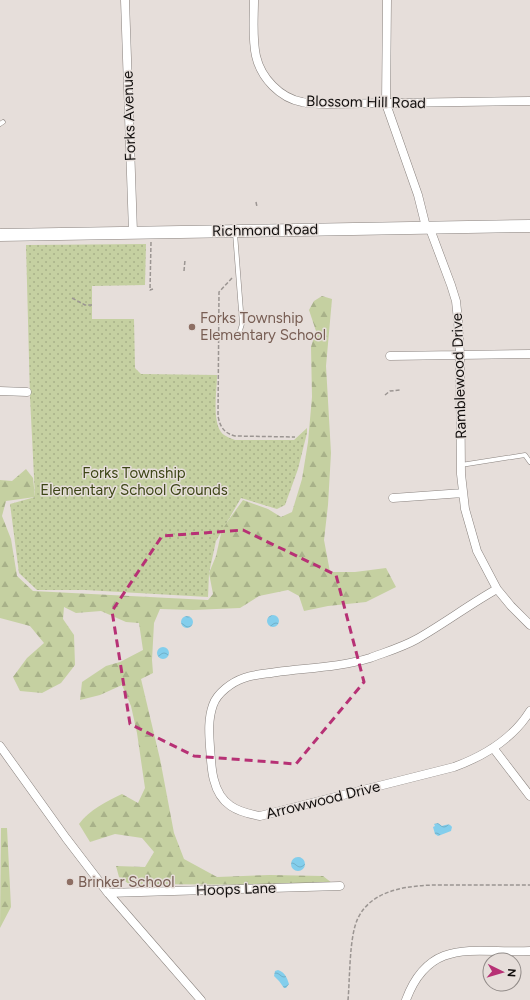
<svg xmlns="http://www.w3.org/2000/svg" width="530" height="1000" font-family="Figtree,sans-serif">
  <defs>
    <pattern id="forest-firs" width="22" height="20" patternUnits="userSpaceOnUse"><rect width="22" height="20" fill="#c5d0a1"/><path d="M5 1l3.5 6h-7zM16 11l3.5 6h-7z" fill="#a8b189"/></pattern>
    <pattern id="park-dots" width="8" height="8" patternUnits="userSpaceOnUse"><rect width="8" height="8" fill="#c5d0a1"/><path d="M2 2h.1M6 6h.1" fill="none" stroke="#a8b189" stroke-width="1.8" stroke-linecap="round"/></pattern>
    <pattern id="water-waves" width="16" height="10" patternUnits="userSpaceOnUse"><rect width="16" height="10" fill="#83ceec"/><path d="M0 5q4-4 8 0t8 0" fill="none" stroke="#70b0c9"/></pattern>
  </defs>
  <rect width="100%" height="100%" fill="#e6deda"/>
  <!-- forest -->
  <path fill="url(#forest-firs)" d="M322,296L332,299L326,366L331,453L328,505L324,540L330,572H355L386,568L396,587L366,602L328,606L304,611L299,596L288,590L259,596L240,608L193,610L160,609L154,623L152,660L153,673L141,679L160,759L174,833L184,859L217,877L270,875L323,876L332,883L275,885L129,884L119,877L116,866L145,867L154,852L142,838L115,834L90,842L79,824C89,810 107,801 122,794L138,803L145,788L137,733L131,706L122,685L100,695L80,700L82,682L106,666L120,662L143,650L139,623L126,622L101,611L76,613L64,607L63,619L74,635L75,665L61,683L42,693L20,691L13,677L27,658L44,643L30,626L0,618V480L12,481L26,469L33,478L35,497L6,501L2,516L11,539L17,576L33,591L208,600L213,594L209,573L216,556L222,529L243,500L268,509L281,517L292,512L302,479L308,442L312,397L311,347L316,331L309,310L314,301Z
    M1,828H7L11,907L0,928Z"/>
  <!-- park -->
  <path fill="url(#park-dots)" d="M146,244L145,285L92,286V319H134L135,368L141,374L217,375C217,391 212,419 221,432C224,436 230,438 235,440H294L307,428V433L298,469L285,505L277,509L241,498L216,541L209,573L208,597L85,590H37L19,573L10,504L35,497L30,397L26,245Z"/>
  <!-- water -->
  <path fill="url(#water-waves)" d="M267 621a6 6 0 1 1 12 0a6 6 0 1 1-12 0Z
    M181 622a6 6 0 1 1 12 0a6 6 0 1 1-12 0Z
    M157 653a6 6 0 1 1 12 0a6 6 0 1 1-12 0Z
    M438,823L442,826C446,825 449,823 452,827L451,831L438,836L435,834L433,827L435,826L434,824Z
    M291 864a7 7 0 1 1 14 0a7 7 0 1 1-14 0Z
    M278,970C285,972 287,978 289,984L286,988H284L279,981L274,976L275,971Z"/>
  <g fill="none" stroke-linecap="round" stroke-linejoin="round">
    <defs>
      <path id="lane" d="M0,124L3,122
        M235,233L242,324L238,337
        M461,465L525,455L530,462"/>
      <path id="street" d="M125,0L133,232
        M254,0C254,18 252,38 256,56C261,78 280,98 302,102C310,104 319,104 327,104L530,101
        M387,0L386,104L418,195L426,227L430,229L451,285L456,301L458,320L460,355L461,474L465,509L477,551L497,589L511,606L530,625
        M390,356L530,354
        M0,391L27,392
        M393,498L463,493
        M497,589C470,604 445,623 417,639C403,647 386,652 370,658C341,667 307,668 277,672C266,674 254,674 244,678C232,682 217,693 213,705C208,719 209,733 210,747C211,758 211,770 214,780C220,805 237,812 260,816L454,767C484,756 512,740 530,711
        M0,746L66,838L108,893L201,1000
        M494,749L530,796
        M108,893L340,886
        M406,1000C430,935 477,954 530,951"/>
      <path id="secondary" d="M0,235L530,226"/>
    </defs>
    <!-- lane casing -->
    <use href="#lane" stroke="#89827e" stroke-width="5"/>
    <!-- street casing -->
    <use href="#street" stroke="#89827e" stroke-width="9"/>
    <!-- secondary casing -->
    <use href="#secondary" stroke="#89827e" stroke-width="13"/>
    <!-- path -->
    <path stroke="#9b9592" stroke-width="1.5" stroke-dasharray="4 2" stroke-linecap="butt" d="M256,202L257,207
      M151,242L150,290L153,289
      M184,271L185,260
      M232,278L219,292L218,416C220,427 224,433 235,436L295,437
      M72,298L85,305H92
      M385,395L390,391L400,390
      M348,1000C350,979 349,936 358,918C376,881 431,885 466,885C487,885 509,885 530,885"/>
    <!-- lane -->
    <use href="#lane" stroke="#fff" stroke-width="4"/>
    <!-- street -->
    <use href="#street" stroke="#fff" stroke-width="8"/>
    <!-- secondary -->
    <use href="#secondary" stroke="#fff" stroke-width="12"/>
  </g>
  <!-- marked area -->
  <path fill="none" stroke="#b73175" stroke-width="3" stroke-dasharray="8 5" stroke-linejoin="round" d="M243,530L336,575L364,682L296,764L194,756L130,724L112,611L162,536Z"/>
  <!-- markers -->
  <g fill="#8d6e63" stroke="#e6deda" stroke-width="1.5">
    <circle cx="192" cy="327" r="4"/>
    <circle cx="70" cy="882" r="4"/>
  </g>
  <g text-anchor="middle" stroke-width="3" stroke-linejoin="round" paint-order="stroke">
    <!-- street labels -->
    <g font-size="15" fill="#110e0d" stroke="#e6deda">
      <text transform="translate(366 102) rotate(1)" y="5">Blossom Hill Road</text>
      <text transform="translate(129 116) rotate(-92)" y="5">Forks Avenue</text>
      <text transform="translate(265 230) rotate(-1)" y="5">Richmond Road</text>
      <text transform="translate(459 376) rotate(-92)" y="5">Ramblewood Drive</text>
      <text transform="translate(323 800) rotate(-14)" y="5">Arrowwood Drive</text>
      <text transform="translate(236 889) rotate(-2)" y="5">Hoops Lane</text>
    </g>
    <!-- education labels -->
    <g font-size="15" fill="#785e54" stroke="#e6deda" text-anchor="start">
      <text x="200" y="323">Forks Township<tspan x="200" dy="17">Elementary School</tspan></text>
      <text x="78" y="887">Brinker School</text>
    </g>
    <!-- park labels -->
    <g font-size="15" fill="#3d4516" stroke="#e6deda">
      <text x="134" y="478">Forks Township<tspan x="134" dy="17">Elementary School Grounds</tspan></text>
    </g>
  </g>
  <!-- north arrow -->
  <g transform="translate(502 972) rotate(95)"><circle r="19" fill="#e6deda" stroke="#918b88"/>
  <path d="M0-3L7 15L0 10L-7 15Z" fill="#b73175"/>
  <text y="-6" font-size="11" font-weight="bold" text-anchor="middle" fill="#110e0d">N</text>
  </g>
</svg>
